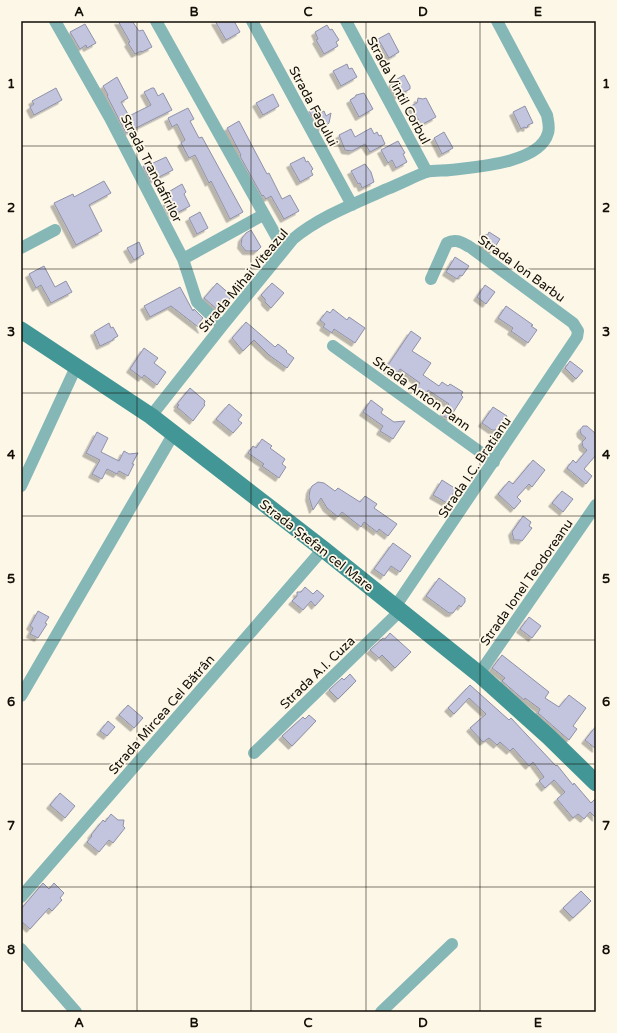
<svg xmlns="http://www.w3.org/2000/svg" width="617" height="1033" font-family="'Varela Round',sans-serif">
  <defs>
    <filter id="shadow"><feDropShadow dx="-3.5" dy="3.5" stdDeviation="0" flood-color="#0004"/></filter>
  </defs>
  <rect width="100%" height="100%" fill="#fdf7e8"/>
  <!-- building -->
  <path fill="#c3c5de" stroke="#8f91a9" filter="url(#shadow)" d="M118,21H132L139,31L143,30L152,47L142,52L141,51L135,54L128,43L130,42Z
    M215,21H234L240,32L226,40Z
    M85,24L96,43L87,48L86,45L80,49L70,32Z
    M327,25L330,30L332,29L339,40L336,42L338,46L324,54L316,40L318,39L315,32Z
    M389,33L399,52L389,58L378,39Z
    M347,64L349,69L352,68L357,77L341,86L333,71Z
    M404,75L410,86V89L397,96L392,84L394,81Z
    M117,77L128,98L121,102L129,116L151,105L144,92L152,88H154L158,96L163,93L172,110L126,133L107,96L108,95L103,86Z
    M56,88L62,100L34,115L30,107L34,104L32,101Z
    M364,93L373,109L359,117L350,100L355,97L356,95Z
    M273,94L279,106L263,115L256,103Z
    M418,98L423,99L426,98L436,117L421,125L411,106L417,103Z
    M525,106L533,123L528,125L527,128L524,127L521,129L513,112Z
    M188,108L194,119L190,121L199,138L202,137L243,212L230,219L211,181L209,183L195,155L189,158L181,143L185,140L177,124L172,127L168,118Z
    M314,108L316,112L319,111L320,113L324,111L326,116L331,113L329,123L327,125L319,129L309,111Z
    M239,121L267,174L269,173L282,199L290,195L299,211L284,219L271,196L266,199L263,195L262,196L241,158L240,156L241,155L227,128Z
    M371,128L374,134L377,132L379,136L381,135L385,144L370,152L365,144L352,151L345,150L339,135L351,129L355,137Z
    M444,132L453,148L442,154L434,138Z
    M398,141L405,153L403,154L407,162L396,168L392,160L388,163L381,150Z
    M166,157L173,170L151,181L143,166L150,162L151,164Z
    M304,157L306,162L308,161L313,169L311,171L313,175L300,182L290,164Z
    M365,164L371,172L374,182L362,188L360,183L358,184L351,171Z
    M104,181L111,193L89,205L102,231L76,245L54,203L73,194L74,197Z
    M182,184L186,192L184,194L190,206L173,215L166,202L169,201L165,194Z
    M200,212L208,228L197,234L189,218Z
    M251,230L261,247L257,251H246L241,245L242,238L246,233Z
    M489,232L500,239L492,252L480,244L486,234L487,236Z
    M139,242L144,254L134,260L127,248Z
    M455,257L469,266L462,276L460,275L457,279L446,272Z
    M44,266L55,287L66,281L72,292L51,303L41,285L36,288L29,274Z
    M217,283L232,296L219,311L204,298Z
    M272,283L284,293L271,308L265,302V299L261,295Z
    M485,285L495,292L486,304L477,297Z
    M180,287L193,311L194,309L203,318L199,323L202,330L171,306L150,317L144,306Z
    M506,306L533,325L531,326L537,330L528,343L511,331L513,328L498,318Z
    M333,309L347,320L349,317L365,328L355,343L334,329L332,333L323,327L325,324L320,320L327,311L330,313Z
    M246,322L275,347L278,344L287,351L286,352L294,358L287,368L269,355L254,340L243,351L232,338Z
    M109,323L111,328L113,327L118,336L113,339V340L100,346L94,332Z
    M411,331L421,338L412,351L431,363L423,375L439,386L442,382L448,386L450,384L463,392L461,395L463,397L449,419L442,415L449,404L428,390L426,395L416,388L420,383L400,369L396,375L386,368Z
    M144,348L158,358L154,363L166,372L157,385L144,375L142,378L130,369Z
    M570,361L583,371L576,379L565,368Z
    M190,388L205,401L204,404L205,405L193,421L177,407L179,405L177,404Z
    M371,400L383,409L381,413L394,422L405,421L393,439L380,431L383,426L363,412Z
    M229,404L242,415L238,420L242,423L233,433L216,419Z
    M493,407L507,416L504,421V426L500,427L498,430H492L482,423Z
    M583,426H587L596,434V456H595L584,469L592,476L586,484L567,468L573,460L576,463L587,450L583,447L582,442L586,438L581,434L580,430Z
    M97,432L108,438L101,452L119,461L124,451L129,454L138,453L132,464H134L128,476L119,471L117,474L107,469L102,479L92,474L100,460L86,453Z
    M262,439L272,446L270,448L285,459L282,464L286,467L279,478L262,466L264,464L248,453L253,446L256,448Z
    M533,460L545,470L532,487L529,484L517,497L521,501L514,509L498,494L509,481L513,484Z
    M442,480L456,489L447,503L433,495Z
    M318,482L324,483L335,491L338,488L360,502L365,496L377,504L374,508L397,524L388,536L379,529L377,532L364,522L361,527L342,512L338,517L327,508L321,498L313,510L309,497L310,490L312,486Z
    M562,491L573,499L563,512L552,503Z
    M523,516L531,522L529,526L532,528L522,541L520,540H514L512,532Z
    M393,543L411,556L400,572L391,566L384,576L374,569Z
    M439,578L465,598V602L461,607L459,605L453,613H449L426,596Z
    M305,587L313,594L317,590L324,596L315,606L311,601L303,610L292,601L297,596V592H301Z
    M38,611L49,617L45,623L47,624L38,638L30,634L33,628L30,626Z
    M529,617L541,626L532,638L520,629Z
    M390,633L411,652L395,668L382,655L379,658L370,650L383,638L385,639Z
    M502,655L549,692L545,698L559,707L569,695L586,708L573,726L577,729L569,740L538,713L540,709L525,698L524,700L502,681L505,678L492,668Z
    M350,674L356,681L338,699L329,690L342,678L344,680Z
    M470,685L509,720L511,718L556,766L557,765L573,785L574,783L591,803L596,798V818L590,812L584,819L578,814L573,818L557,799L565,792L554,780L545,788L539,781L544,777L533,762L529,766L513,748L510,751L500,742L497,745L489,738L483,742L470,728L486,714L469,698L454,714L448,708Z
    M128,705L143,718L134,728L119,715Z
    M309,715L316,721L292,746L282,736L303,717L305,719Z
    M108,721L115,727L107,736L100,731Z
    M596,726V749L585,740Z
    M60,793L75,806L65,818L50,805Z
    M111,814L118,820H124L123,826L125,828L113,843L109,840L99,852L87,842L92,836L91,835L103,820L105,822Z
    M43,883L49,889L54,883L64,893L60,898L62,900L52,911L49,908L30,929L21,921V909Z
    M581,891L591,901L573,918L563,908Z"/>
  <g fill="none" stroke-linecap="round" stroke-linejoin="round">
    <!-- street -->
    <path stroke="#84b7b6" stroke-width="12" d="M55,21L110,118L183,259L197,302L222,326
      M156,21L284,250
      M252,21L352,205
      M346,21L427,172
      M21,248L55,230
      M183,259L263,215
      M333,346L494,462
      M151,416L222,326L293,239C319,217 356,203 387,189C400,184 413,177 426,172C434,170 443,171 450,170C476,167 540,163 548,133C550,127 548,121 547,115L497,21
      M21,486L76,367
      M395,607L577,337L578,331L573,323L470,247C462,243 456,238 447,243L431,279
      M479,674L596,505
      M21,696L174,433
      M254,753L400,611
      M21,897L323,549
      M21,949L76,1012
      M381,1012L452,944"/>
    <!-- secondary -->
    <path stroke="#439696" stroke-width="17" d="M21,330L151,416L323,549L479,674L549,737L596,783"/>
  </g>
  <!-- grid -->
  <path fill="none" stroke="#120e06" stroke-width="1" stroke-opacity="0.55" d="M137,21V1012M251,21V1012M366,21V1012M480,21V1012M21,146H596M21,269H596M21,393H596M21,516H596M21,640H596M21,764H596M21,887H596"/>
  <g text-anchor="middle" stroke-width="3.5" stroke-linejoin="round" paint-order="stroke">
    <!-- street labels -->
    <g font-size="13" fill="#120e06" stroke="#fdf7e8">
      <text transform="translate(399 90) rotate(62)" y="5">Strada Vintil Corbul</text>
      <text transform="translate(314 106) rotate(62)" y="5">Strada Fagului</text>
      <text transform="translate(152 168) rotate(63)" y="5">Strada Trandafirilor</text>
      <text transform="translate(522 268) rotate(36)" y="5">Strada Ion Barbu</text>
      <text transform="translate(243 280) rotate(-50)" y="5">Strada Mihai Viteazul</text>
      <text transform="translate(422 393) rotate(36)" y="5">Strada Anton Pann</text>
      <text transform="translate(474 467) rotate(-56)" y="5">Strada I.C. Bratianu</text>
      <text transform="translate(317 545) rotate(38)" y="5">Strada Ștefan cel Mare</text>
      <text transform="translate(526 582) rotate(-55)" y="5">Strada Ionel Teodoreanu</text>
      <text transform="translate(317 672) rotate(-44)" y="5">Strada A.I. Cuza</text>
      <text transform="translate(161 714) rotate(-49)" y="5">Strada Mircea Cel Bătrân</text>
    </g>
  </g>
  <!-- border -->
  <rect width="617" height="1033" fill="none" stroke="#fdf7e8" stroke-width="44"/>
  <rect x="22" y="22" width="573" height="989" fill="none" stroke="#120e06" stroke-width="1.5"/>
  <g font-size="13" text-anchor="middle" font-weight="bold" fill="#120e06">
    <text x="79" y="16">A</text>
    <text x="194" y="16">B</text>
    <text x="308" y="16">C</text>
    <text x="423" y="16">D</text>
    <text x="538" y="16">E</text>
    <text x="11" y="88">1</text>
    <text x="606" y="88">1</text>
    <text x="11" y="212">2</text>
    <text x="606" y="212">2</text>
    <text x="11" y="336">3</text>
    <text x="606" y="336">3</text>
    <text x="11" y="459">4</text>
    <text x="606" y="459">4</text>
    <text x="11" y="583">5</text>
    <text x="606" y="583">5</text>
    <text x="11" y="706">6</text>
    <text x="606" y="706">6</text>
    <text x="11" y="830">7</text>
    <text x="606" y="830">7</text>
    <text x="11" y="954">8</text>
    <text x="606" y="954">8</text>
    <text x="79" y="1027">A</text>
    <text x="194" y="1027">B</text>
    <text x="308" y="1027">C</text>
    <text x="423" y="1027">D</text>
    <text x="538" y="1027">E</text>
  </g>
</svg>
